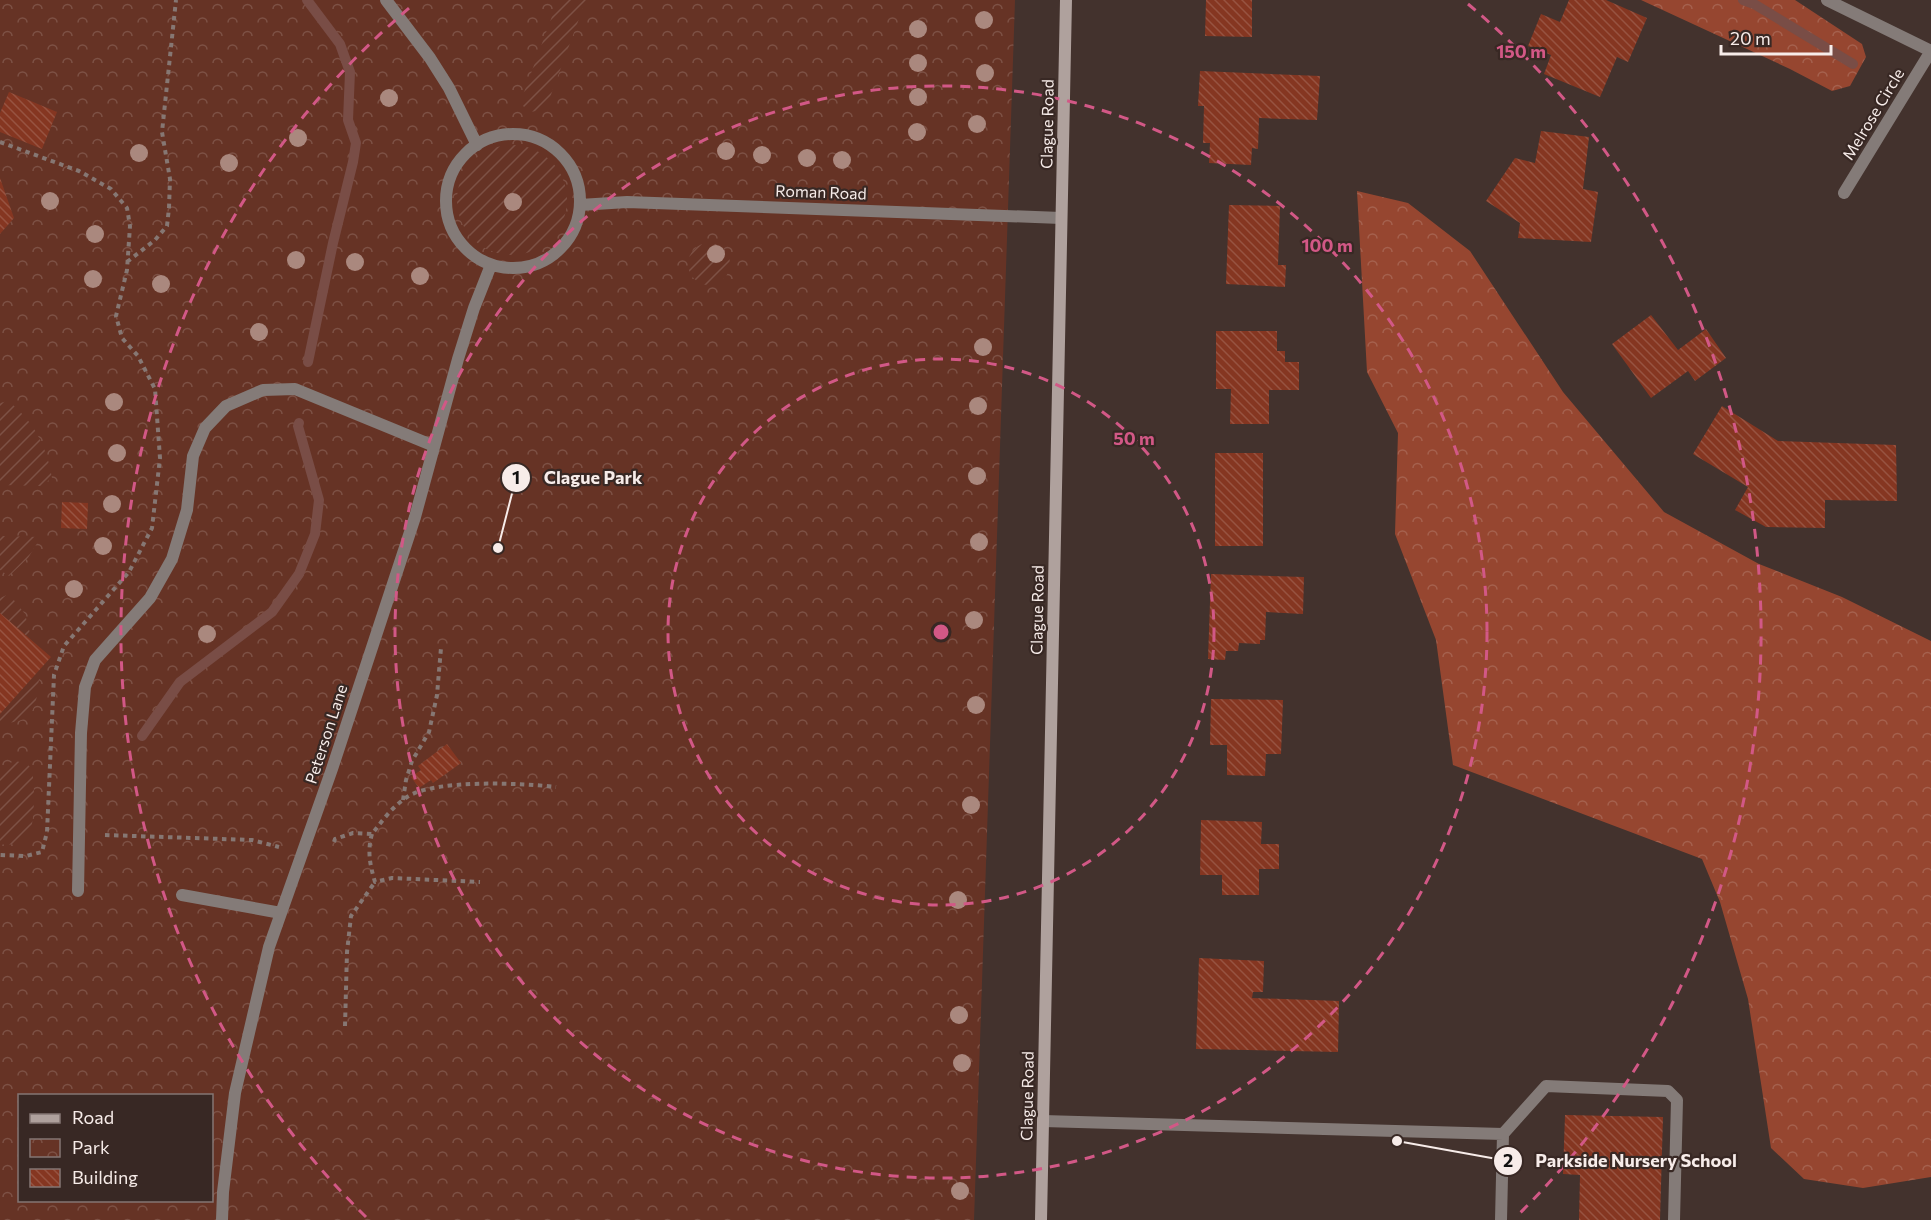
<svg xmlns="http://www.w3.org/2000/svg" width="1931" height="1220" font-family="Commissioner,sans-serif">
  <defs>
    <pattern id="forest-crowns" width="20" height="18" patternUnits="userSpaceOnUse" patternTransform="scale(1.5)"><rect width="20" height="18" fill="#964630"/><path d="M2 6a3 3 0 1 1 6 0M12 15a3 3 0 1 1 6 0" fill="none" stroke="#a5614e"/></pattern>
    <pattern id="park-crowns" width="20" height="18" patternUnits="userSpaceOnUse" patternTransform="scale(1.5)"><rect width="20" height="18" fill="#663325"/><path d="M2 6a3 3 0 1 1 6 0M12 15a3 3 0 1 1 6 0" fill="none" stroke="#7d5145"/></pattern>
    <pattern id="garden-furrows" width="10" height="10" patternUnits="userSpaceOnUse" patternTransform="scale(1.5)"><rect width="10" height="10" fill="#663325"/><path d="M-1 1l2-2M0 10L10 0M9 11l2-2" fill="none" stroke="#7d5145"/></pattern>
    <pattern id="building-back-hatch" width="6" height="6" patternUnits="userSpaceOnUse" patternTransform="scale(1.5)"><rect width="6" height="6" fill="#853621"/><path d="M-1 5l2 2M0 0l6 6M5-1l2 2" fill="none" stroke="#975341"/></pattern>
  </defs>
  <rect width="100%" height="100%" fill="#43322d"/>
  <!-- forest -->
  <path fill="url(#forest-crowns)" d="M1641,0H1795L1862,44L1866,57L1850,86L1832,91L1790,69Z
    M1357,191L1408,203L1470,251L1563,392L1664,512L1759,564L1842,597L1931,641V1177L1863,1188L1804,1179L1771,1148L1748,999L1720,902L1702,859L1453,765L1436,640L1395,534L1398,433L1367,372Z"/>
  <!-- park -->
  <path fill="url(#park-crowns)" fill-rule="evenodd" d="M0,0H1015L974,1220H0ZM20,1096H212V1200H20Z"/>
  <!-- garden -->
  <path fill="url(#garden-furrows)" d="M558,0H586L549,100L543,110L530,112L523,106V95Z
    M457 200a55 55 0 1 1 110 0a55 55 0 1 1-110 0Z
    M688 264a21 21 0 1 1 42 0a21 21 0 1 1-42 0Z
    M8,401C34,421 47,447 52,478L41,486L0,485V403Z
    M0,536L41,537L28,558L9,576L0,570Z
    M9,594L25,614L32,641L0,613V598Z
    M40,669C38,683 39,712 24,719C17,722 8,723 0,724V714Z
    M16,761L27,764C31,768 31,767 32,772C35,782 35,824 29,834C23,844 11,846 0,844V772L6,764Z"/>
  <g fill="none" stroke-linecap="round" stroke-linejoin="round">
    <!-- stream -->
    <path stroke="#794d46" stroke-width="10" d="M307,0L340,44L350,72L348,120L356,143L353,162L333,243L308,362
      M1743,0L1754,4L1853,64
      M142,736L180,682L272,612L299,574L315,534L319,500L298,426L299,423"/>
  </g>
  <!-- building -->
  <path fill="url(#building-back-hatch)" d="M1206,0H1252V37L1205,36Z
    M1569,0H1606L1647,18L1628,62L1617,57L1600,97L1544,74L1551,55L1528,46L1541,14L1560,22Z
    M1200,71L1320,76L1317,120L1259,118L1258,149L1252,148L1251,165L1209,163L1210,143H1203L1204,106H1198Z
    M9,92L57,112L42,149L0,132V113Z
    M1541,131L1589,137L1583,189L1598,192L1591,242L1518,238L1520,223L1486,201L1515,158L1535,163Z
    M0,178L14,218L0,234Z
    M1229,205L1280,206L1278,265H1286L1285,287L1226,284Z
    M1651,315L1678,350L1706,329L1726,358L1695,381L1688,371L1651,398L1612,344Z
    M1216,331H1277V351H1285V362H1299V390H1269V424H1230L1231,389H1216Z
    M1722,406L1778,441L1896,445L1897,501L1825,500V528L1766,527L1735,510L1748,487L1693,454Z
    M1215,453H1263V546H1215Z
    M62,502L88,503L87,529L61,528Z
    M1211,574L1304,577L1303,614L1266,612L1265,640H1260V644L1239,643L1238,651H1226L1225,660L1208,659Z
    M0,613L51,657L0,714Z
    M1211,699L1283,700L1281,754H1266L1265,776L1227,775V745H1210Z
    M447,744L461,763L433,783L431,780L419,788L411,777L421,770L418,766Z
    M1201,820L1262,822L1261,844H1279V869H1259V895H1222V875H1200Z
    M1199,958L1264,961L1263,992H1253L1252,998L1339,1001L1338,1052L1196,1049Z
    M1565,1115L1663,1117L1660,1220H1579L1580,1175L1563,1174Z"/>
  <g fill="none" stroke-linecap="round" stroke-linejoin="round">
    <!-- path -->
    <path stroke="#867773" stroke-width="4" stroke-dasharray="4.5 4.5" stroke-linecap="butt" d="M0,142L79,171L111,189L127,208L130,226L127,270L116,316L122,338L138,356L155,389L160,458L152,528L129,572L64,646L54,675L47,832L42,852L26,856L0,855
      M127,262L155,240L167,226L169,208L170,179L162,132L176,0
      M403,800L406,780L412,761L429,732L437,695L441,648
      M372,834C367,851 370,865 375,882L392,878L480,882
      M105,835L252,840L279,847
      M334,842L335,839L353,833L372,834C382,821 392,807 407,797C434,779 523,783 556,787
      M345,1026L347,952L351,916L375,882"/>
    <!-- lane -->
    <path stroke="#847b78" stroke-width="12" d="M386,0L430,58L449,88L477,145
      M446 201a67 67 0 1 1 134 0a67 67 0 1 1-134 0Z
      M580,205L627,202L1061,218
      M78,891L81,733L85,687L95,660L150,598L172,559L187,510L193,456L205,428L226,406L263,390L295,389L434,446
      M182,895L281,913
      M1043,1121L1503,1134L1501,1220
      M1503,1134L1546,1086L1668,1091L1677,1100L1674,1220
      M222,1220L223,1192L235,1093L269,947L332,769L415,517L458,359L474,308L491,265"/>
    <!-- street -->
    <path stroke="#847b78" stroke-width="12" d="M1827,0L1931,51
      M1844,193L1931,51"/>
    <!-- secondary -->
    <path stroke="#afa19d" stroke-width="12" d="M1041,1220L1066,0"/>
  </g>
  <!-- trees -->
  <g fill="#aa887e">
    <circle cx="984" cy="20" r="9"/>
    <circle cx="918" cy="29" r="9"/>
    <circle cx="918" cy="63" r="9"/>
    <circle cx="985" cy="73" r="9"/>
    <circle cx="918" cy="97" r="9"/>
    <circle cx="389" cy="98" r="9"/>
    <circle cx="977" cy="124" r="9"/>
    <circle cx="917" cy="132" r="9"/>
    <circle cx="298" cy="138" r="9"/>
    <circle cx="726" cy="151" r="9"/>
    <circle cx="139" cy="153" r="9"/>
    <circle cx="762" cy="155" r="9"/>
    <circle cx="807" cy="158" r="9"/>
    <circle cx="842" cy="160" r="9"/>
    <circle cx="229" cy="163" r="9"/>
    <circle cx="50" cy="201" r="9"/>
    <circle cx="513" cy="202" r="9"/>
    <circle cx="95" cy="234" r="9"/>
    <circle cx="716" cy="254" r="9"/>
    <circle cx="296" cy="260" r="9"/>
    <circle cx="355" cy="262" r="9"/>
    <circle cx="420" cy="276" r="9"/>
    <circle cx="93" cy="279" r="9"/>
    <circle cx="161" cy="284" r="9"/>
    <circle cx="259" cy="332" r="9"/>
    <circle cx="983" cy="347" r="9"/>
    <circle cx="114" cy="402" r="9"/>
    <circle cx="978" cy="406" r="9"/>
    <circle cx="117" cy="453" r="9"/>
    <circle cx="977" cy="476" r="9"/>
    <circle cx="112" cy="504" r="9"/>
    <circle cx="979" cy="542" r="9"/>
    <circle cx="103" cy="546" r="9"/>
    <circle cx="74" cy="589" r="9"/>
    <circle cx="974" cy="620" r="9"/>
    <circle cx="207" cy="634" r="9"/>
    <circle cx="976" cy="705" r="9"/>
    <circle cx="971" cy="805" r="9"/>
    <circle cx="958" cy="900" r="9"/>
    <circle cx="959" cy="1015" r="9"/>
    <circle cx="962" cy="1063" r="9"/>
    <circle cx="960" cy="1191" r="9"/>
  </g>
  <!-- distance rings -->
  <g fill="none" stroke="#d25886" stroke-width="3" stroke-dasharray="10 8">
    <circle cx="941" cy="632" r="273"/>
    <circle cx="941" cy="632" r="546"/>
    <path d="M366 1217A820 820 0 0 1 414 4M1468 4A820 820 0 0 1 1516 1217"/>
  </g>
  <g text-anchor="middle" stroke-width="4.5" stroke-linejoin="round" paint-order="stroke">
    <!-- street labels -->
    <g font-size="16" fill="#f7ece9" stroke="#382824">
      <text transform="translate(1873 114) rotate(-59)" y="6">Melrose Circle</text>
      <text transform="translate(1047 124) rotate(-89)" y="6">Clague Road</text>
      <text transform="translate(821 192) rotate(2)" y="6">Roman Road</text>
      <text transform="translate(1037 610) rotate(-89)" y="6">Clague Road</text>
      <text transform="translate(326 734) rotate(-72)" y="6">Peterson Lane</text>
      <text transform="translate(1027 1096) rotate(-89)" y="6">Clague Road</text>
    </g>
  </g>
  <circle cx="941" cy="632" r="9" fill="#d25886" stroke="#382824" stroke-width="3"/>
  <g font-size="18" text-anchor="middle" font-weight="bold" fill="#d25886" stroke="#382824" stroke-width="4.5" stroke-linejoin="round" paint-order="stroke">
    <text x="1521" y="58">150 m</text>
    <text x="1327" y="252">100 m</text>
    <text x="1134" y="445">50 m</text>
  </g>
  <!-- callouts -->
  <path fill="none" stroke="#f7ece9" stroke-width="2" d="M498 548L516 478M1397 1141L1508 1161"/>
  <g fill="#f7ece9" stroke="#382824" stroke-width="2">
    <circle cx="498" cy="548" r="6"/>
    <circle cx="1397" cy="1141" r="6"/>
    <circle cx="516" cy="478" r="15"/>
    <circle cx="1508" cy="1161" r="15"/>
  </g>
  <g font-size="18" text-anchor="middle" font-weight="bold" fill="#111">
    <text x="516" y="484">1</text>
    <text x="1508" y="1167">2</text>
  </g>
  <g font-size="18" text-anchor="middle" font-weight="bold" fill="#f7ece9" stroke="#382824" stroke-width="4.5" stroke-linejoin="round" paint-order="stroke">
    <text x="593" y="484">Clague Park</text>
    <text x="1636" y="1167">Parkside Nursery School</text>
  </g>
  <!-- legend -->
  <rect x="18" y="1094" width="195" height="108" fill="#382824" stroke="#847673" stroke-width="1.5"/>
  <rect x="30" y="1114" width="30" height="9" fill="#afa19d" stroke="#847673" stroke-width="1.5"/>
  <text x="72" y="1124" font-size="18" fill="#f7ece9">Road</text>
  <rect x="30" y="1139" width="30" height="18" fill="url(#park-crowns)" stroke="#847673" stroke-width="1.5"/>
  <text x="72" y="1154" font-size="18" fill="#f7ece9">Park</text>
  <rect x="30" y="1169" width="30" height="18" fill="url(#building-back-hatch)" stroke="#847673" stroke-width="1.5"/>
  <text x="72" y="1184" font-size="18" fill="#f7ece9">Building</text>
  <!-- scale -->
  <path d="M1721 45v9h110v-9" fill="none" stroke="#f7ece9" stroke-width="3"/>
  <text x="1730" y="45" font-size="18" fill="#f7ece9" stroke="#382824" stroke-width="4.5" paint-order="stroke">20 m</text>
</svg>
